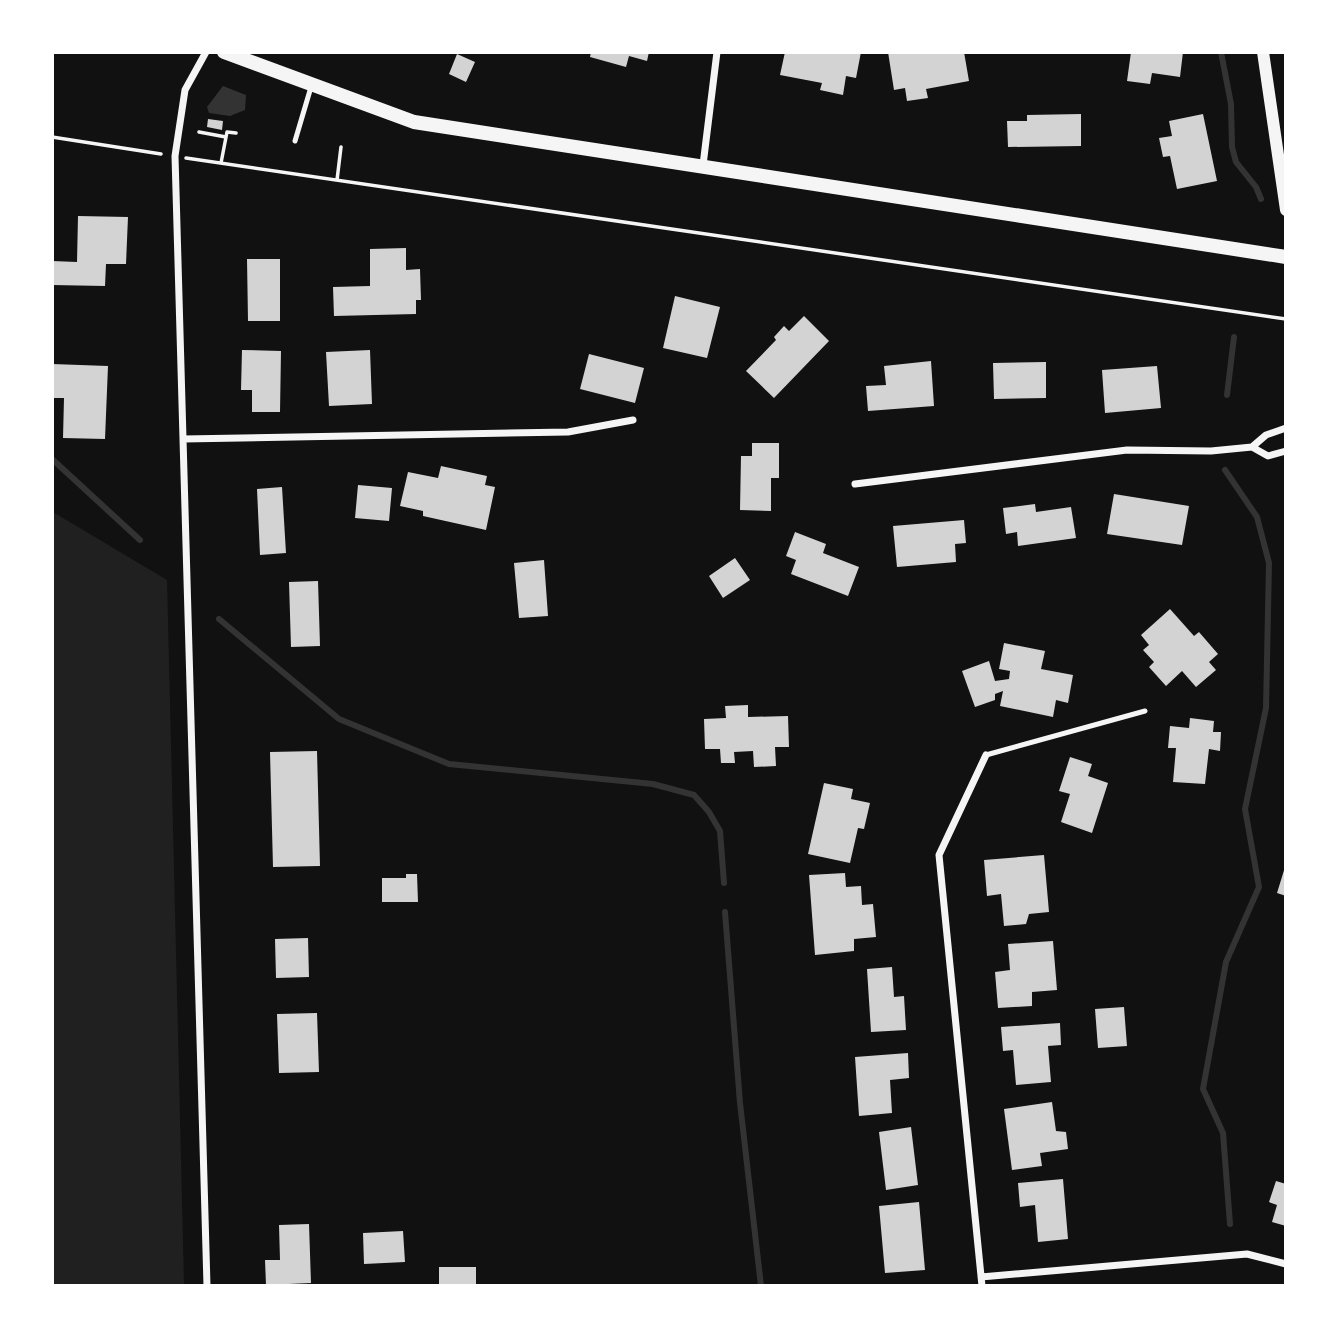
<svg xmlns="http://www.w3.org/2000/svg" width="1338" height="1338" font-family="'Fira Sans Condensed',sans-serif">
  <rect width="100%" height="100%" fill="#111"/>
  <!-- green -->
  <path fill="#202020" d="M53,512L167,580L184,1285H53Z"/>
  <!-- water -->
  <path fill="#333" d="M223,86L246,95L245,110L230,116L209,113L207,107Z"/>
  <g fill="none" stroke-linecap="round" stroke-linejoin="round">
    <!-- stream -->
    <path stroke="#333" stroke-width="6" d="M1221,52L1231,104L1232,147L1236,162L1256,187L1261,199
      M1227,395L1234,337
      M52,459L140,540
      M1225,470L1257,517L1269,563L1266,708L1245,809L1259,887L1226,962L1203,1089L1223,1133L1230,1224
      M219,619L339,719L449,764L653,784L694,795L709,812L720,831L724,883
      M725,912L740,1103L761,1286"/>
  </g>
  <!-- building -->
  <path fill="#d3d3d3" d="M591,52H649L647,61L629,56L626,67L590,57Z
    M785,52H861L856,78L846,76L843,95L820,90L822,83L780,75Z
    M888,52H964L969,81L926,89L928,98L907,101L905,88L894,90Z
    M1131,52H1183L1180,77L1152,73L1150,84L1127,81Z
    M457,54L475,62L466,82L449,74Z
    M1081,114V146L1008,147L1007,121H1027V115Z
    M1203,114L1217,181L1177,189L1170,156L1163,157L1159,138L1172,136L1169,121Z
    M208,119L223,121L222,130L207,127Z
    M78,216L128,217L126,264H106L105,286L52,285V261L77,262Z
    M406,248V270L420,269L421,300H416V314L334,316L333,287L370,286V249Z
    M247,259H280V321H248Z
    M675,296L720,307L707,358L663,348Z
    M804,316L829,341L774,398L746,371L776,340L774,337L784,326L789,331Z
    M242,350L281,351L280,412H252V390H241Z
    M370,350L372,404L329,406L326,352Z
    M589,354L644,368L635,403L580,389Z
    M931,361L934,406L868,411L866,386L886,385L884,366Z
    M1046,362V398L994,399L993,363Z
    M52,364L108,366L105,439L63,438L64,398H52Z
    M1157,366L1161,408L1105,413L1102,370Z
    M752,443H779V478H771V511L740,510L741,456H752Z
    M441,466L487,476L485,485L495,487L486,530L423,516V511L400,506L408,472L438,478Z
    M358,485L392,488L389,521L355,518Z
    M282,487L286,553L260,555L257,489Z
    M1114,494L1189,506L1182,545L1107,534Z
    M1035,504L1036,512L1071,507L1076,538L1018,546L1017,532L1006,534L1003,508Z
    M964,520L966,543L955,544L956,562L897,567L893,526Z
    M795,532L826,544L823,553L859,567L848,596L791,574L796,560L786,556Z
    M735,558L750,580L723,598L709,576Z
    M544,560L548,616L519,618L514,563Z
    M318,581L320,646L291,647L289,582Z
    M1170,609L1194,636L1199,632L1218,654L1209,662L1216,670L1196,687L1182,671L1166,686L1149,667L1154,662L1143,650L1149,645L1141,635Z
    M1004,643L1045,651L1041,669L1073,675L1068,703L1056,700L1053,717L1000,706L1003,691L995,694V700L975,707L962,671L989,661L995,681L1009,679L1010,671L999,669Z
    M748,705V717L788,716L789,747H775L776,766L754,767L753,751L734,752L735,763H721L720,749H705L704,719L726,718L725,706Z
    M1190,718L1214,721L1213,732H1221L1220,751L1209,749L1205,784L1173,782L1176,748H1168L1170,726L1189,728Z
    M317,751L320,866L273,867L270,752Z
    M1070,757L1092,764L1088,776L1108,783L1092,833L1061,822L1070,794L1059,791Z
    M824,783L853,789L851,799L870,803L864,829L858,828L850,863L808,854Z
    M1044,855L1049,912L1029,914L1026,924L1004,926L1001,894L987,896L984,860Z
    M1285,867H1286V896L1277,893Z
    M845,873L846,887L861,886L862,905L873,904L876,937L854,939V951L815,955L809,875Z
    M406,874H417L418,902H382V878H406Z
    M308,938L309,977L276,978L275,939Z
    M1053,941L1057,990L1032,992V1006L998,1008L995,972L1010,970L1008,944Z
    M892,967L894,997L904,996L906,1030L871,1032L867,969Z
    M1124,1007L1127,1046L1098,1048L1095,1009Z
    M317,1013L319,1072L279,1073L277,1014Z
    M1060,1023L1061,1045L1048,1046L1051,1082L1016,1085L1013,1050L1003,1051L1001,1027Z
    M908,1053L909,1078L890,1080L892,1113L859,1116L855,1057Z
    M1052,1102L1056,1131L1066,1132L1068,1149L1040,1153L1042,1166L1012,1170L1004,1109Z
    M911,1127L918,1185L886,1190L879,1132Z
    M1063,1179L1068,1239L1038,1242L1035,1205L1020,1207L1018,1183Z
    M1276,1181L1286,1184V1226L1272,1222L1277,1205L1269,1202Z
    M919,1202L925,1270L885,1273L879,1206Z
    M309,1224L311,1283L266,1285L265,1260H280L279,1225Z
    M403,1231L405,1262L364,1264L363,1233Z
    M439,1267H476V1285H439Z"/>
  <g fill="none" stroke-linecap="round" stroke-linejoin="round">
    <!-- path -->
    <path stroke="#f5f5f5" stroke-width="3.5" d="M199,132L226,137
      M52,137L161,154
      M186,158L1286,319
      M221,163L227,132L236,133
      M337,180L341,147"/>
    <!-- service -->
    <path stroke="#f5f5f5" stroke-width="5" d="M295,141L311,87
      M986,755L1145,711"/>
    <!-- minor -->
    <path stroke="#f5f5f5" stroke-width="7" d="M206,52L185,90L175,156L207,1286
      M703,165L717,52
      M183,439L568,432L633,420
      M1252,447L1266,435L1286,428
      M855,484L1127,450L1211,451L1252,447L1268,456L1286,451
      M981,1277L1247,1254L1286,1264
      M982,1286L939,855L986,755"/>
    <!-- tertiary -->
    <path stroke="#f5f5f5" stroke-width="12" d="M1263,52L1286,210"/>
    <!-- secondary -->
    <path stroke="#f5f5f5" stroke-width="14" d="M224,52L414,122L1286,257"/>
  </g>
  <!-- border -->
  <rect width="1338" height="1338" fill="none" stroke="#ffffff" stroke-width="108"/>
</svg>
